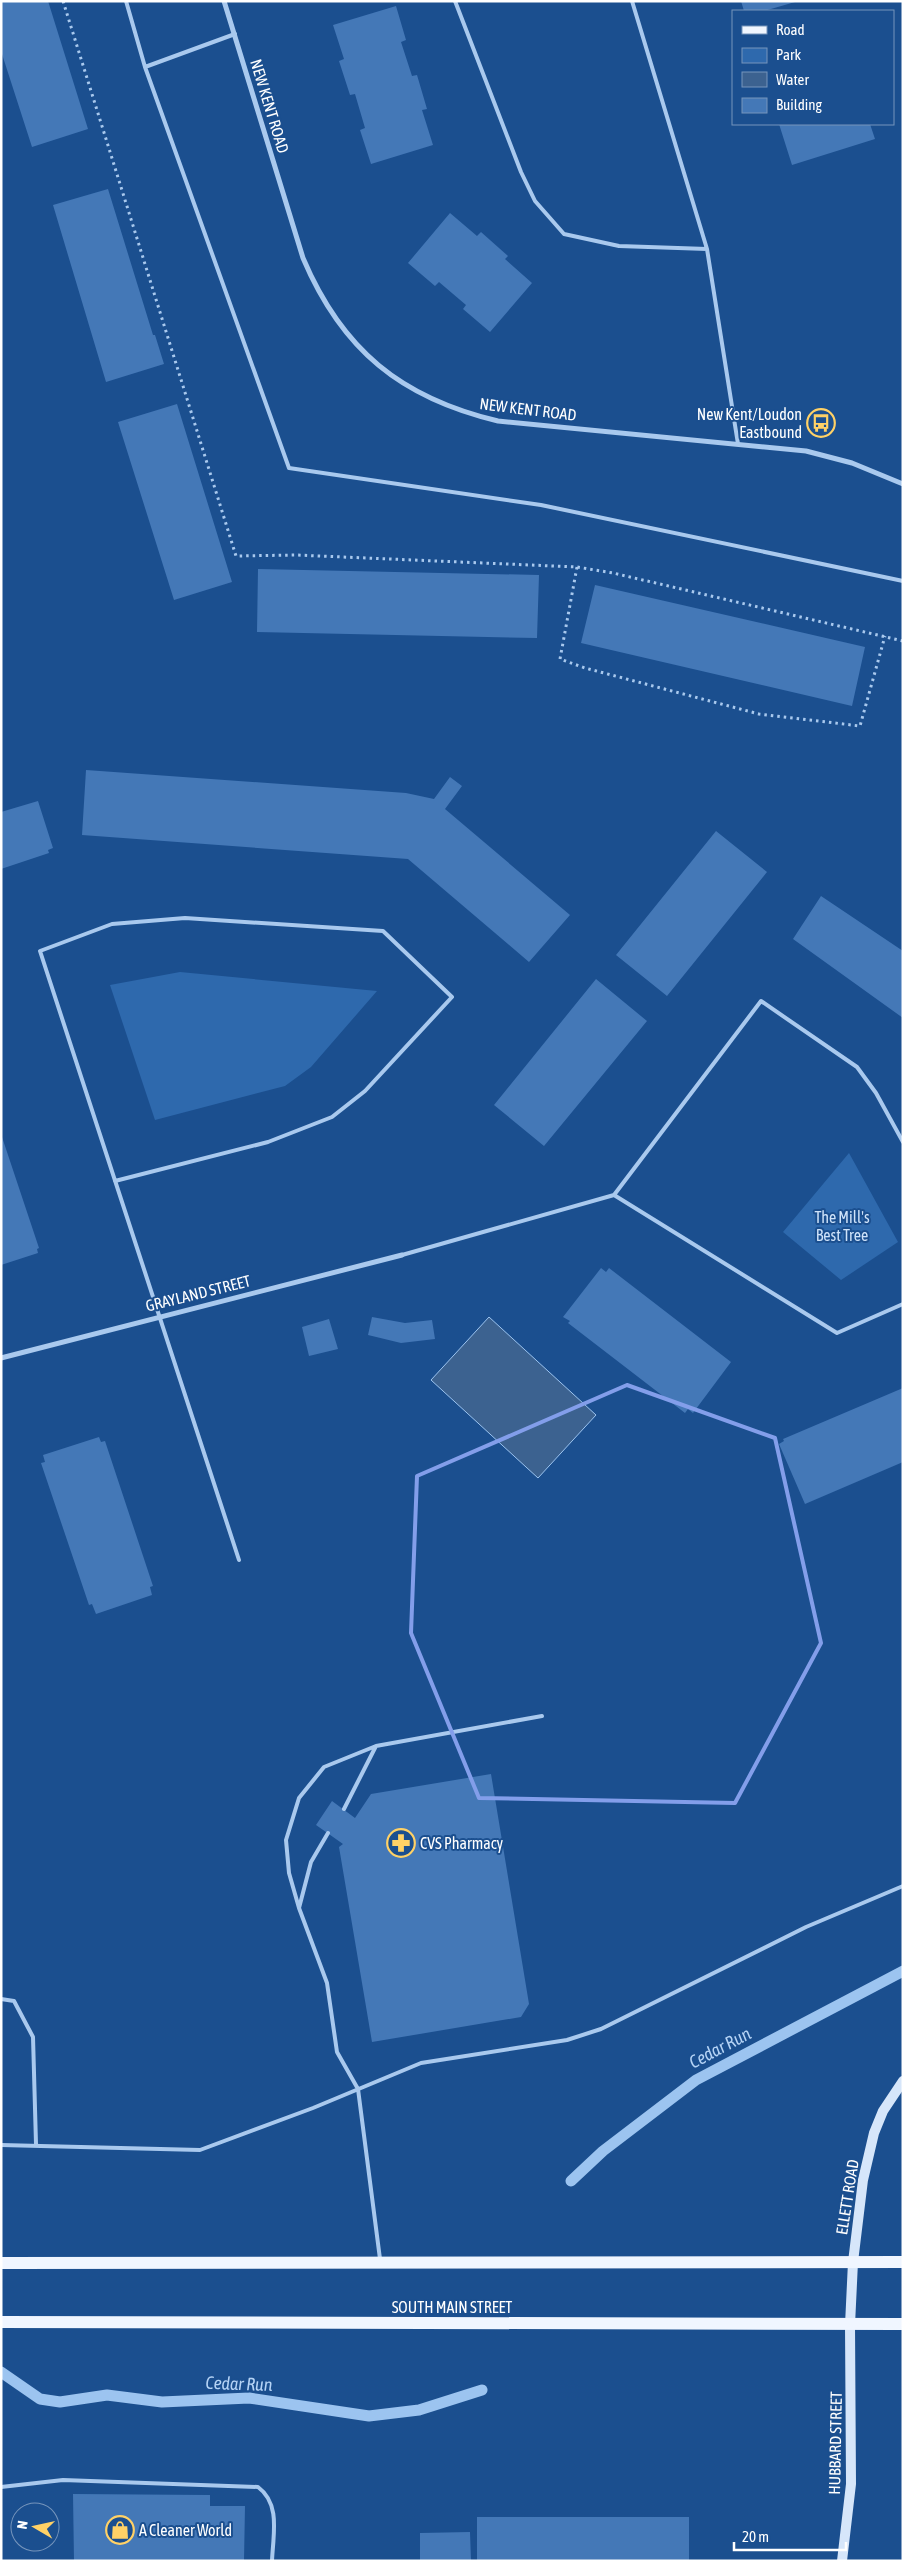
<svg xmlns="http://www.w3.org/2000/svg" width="904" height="2562" font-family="'Asap Condensed',sans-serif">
  <rect width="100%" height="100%" fill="#1b4f8f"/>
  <!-- green -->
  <path fill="#2e69ad" d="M180,972L377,991L311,1067L285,1086L155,1120L110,985Z
    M849,1153L898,1242L841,1280L783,1232Z"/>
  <!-- water -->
  <path fill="#3c6290" stroke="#9cc4f0" d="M489,1317L596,1415L538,1478L431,1380Z"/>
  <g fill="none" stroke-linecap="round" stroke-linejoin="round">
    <!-- stream -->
    <path stroke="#9cc4f0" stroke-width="11" d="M571,2181L603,2151L696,2080L903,1971
      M1,2372L40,2399L60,2402L107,2395L162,2402L249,2398L369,2416L419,2410L482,2390"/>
  </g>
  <!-- building -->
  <path fill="#4478b7" d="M1,1H48L88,129L32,147L1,51Z
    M741,1H795V2L764,11H744Z
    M396,6L406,40L401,42L412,76L417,75L427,109L422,110L433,145L371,164L360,130L365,128L355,94L350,95L339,61L344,59L333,25Z
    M779,124H870L875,139L792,165Z
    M108,189L153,335H155L164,364L106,382L53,205Z
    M450,213L477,236L481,232L508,256L505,259L532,283L490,332L463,309L466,305L439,282L435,286L408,263Z
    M177,404L232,582L174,600L118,422Z
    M258,569L539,575L537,638L257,632Z
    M595,585L865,647L852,706L581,643Z
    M86,770L406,793L434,799L450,777L462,786L445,809L570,915L529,962L408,859L82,835Z
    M38,801L53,848L48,850L49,853L1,869V812Z
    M716,831L767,872L667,996L616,955Z
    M821,896L903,951V1018L793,939Z
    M596,979L647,1021L544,1146L494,1105Z
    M1,1134L39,1248L37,1249L38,1253L1,1265Z
    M601,1268L606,1272L609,1268L731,1362L693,1413L688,1409L685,1413L568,1323L570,1321L563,1317Z
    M372,1317L405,1323L432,1320L435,1339L401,1343L368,1335Z
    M329,1319L338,1349L309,1356L302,1327Z
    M903,1388V1462L805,1504L779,1444L784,1441L783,1439Z
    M99,1437L101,1442L105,1441L153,1586L150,1587L152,1595L96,1614L92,1604L89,1605L41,1463L45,1462L43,1455Z
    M491,1774L529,2004L521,2017L372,2042L339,1847L343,1844L316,1825L332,1801L355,1818L371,1794Z
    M73,2494L210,2495V2506H245L244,2561H74Z
    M477,2517H689V2561H477Z
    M470,2532L471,2561H420V2533Z"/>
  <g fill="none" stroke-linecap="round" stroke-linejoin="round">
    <!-- path -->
    <path stroke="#a9c9ee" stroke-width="3" stroke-dasharray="2.5 4" stroke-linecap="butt" d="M63,1L236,556L296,555L577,567L613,573L903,641
      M577,567L560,659L585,668L759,714L860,726L885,636"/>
    <!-- lane -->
    <path stroke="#a9c9ee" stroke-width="4" d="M126,1L145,67L289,468L541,505L903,581
      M455,1L521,172L535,201L564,234L619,246L707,249
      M632,1L707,249L738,444
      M145,67L235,34
      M115,1181L268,1142L332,1117L365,1091L452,997L383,931L185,918L112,924L40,951L239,1560
      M614,1195L837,1333L903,1304
      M402,1255L614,1195L761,1001L857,1067L876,1093L903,1142
      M344,1809L376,1746
      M299,1908L311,1862L328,1833
      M1,1999L14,2001L33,2037L36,2144
      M1,2145L200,2150L313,2108L421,2063L567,2040L601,2029L806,1927L903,1886
      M380,2259L358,2089L337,2052L327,1983L299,1908L289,1873L286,1840L299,1798L324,1767L376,1746L542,1716
      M1,2487L63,2480L258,2487C281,2504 273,2535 272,2561"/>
    <!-- street -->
    <path stroke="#a9c9ee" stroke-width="5" d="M224,1L303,258C342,350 401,398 498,421L806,451L852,463L903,484
      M1,1358L402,1255"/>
    <!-- secondary -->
    <path stroke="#d6e6fa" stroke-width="10" d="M842,2561L851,2484L850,2325L853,2262L863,2180L874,2133L883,2111L903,2081"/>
    <!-- primary -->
    <path stroke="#f0f6ff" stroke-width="12" d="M1,2263L903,2262
      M1,2322L903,2324"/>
  </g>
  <!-- marked area -->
  <path fill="none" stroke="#839eea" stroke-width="4" stroke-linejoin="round" d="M627,1385L775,1438L821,1643L735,1803L479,1798L411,1633L417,1476Z"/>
  <!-- icons -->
  <defs>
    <symbol id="bus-ring" viewBox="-11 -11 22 22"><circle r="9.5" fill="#1b4f8f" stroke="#ffd166" stroke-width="1.5"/><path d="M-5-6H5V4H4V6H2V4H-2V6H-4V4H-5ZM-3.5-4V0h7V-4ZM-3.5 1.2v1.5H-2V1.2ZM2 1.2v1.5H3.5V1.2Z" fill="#ffd166"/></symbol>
    <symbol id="pharmacy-ring" viewBox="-11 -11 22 22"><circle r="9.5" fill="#1b4f8f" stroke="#ffd166" stroke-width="1.5"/><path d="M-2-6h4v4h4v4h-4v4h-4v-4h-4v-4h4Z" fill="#ffd166"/></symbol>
    <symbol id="shop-ring" viewBox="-11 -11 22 22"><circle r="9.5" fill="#1b4f8f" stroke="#ffd166" stroke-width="1.5"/><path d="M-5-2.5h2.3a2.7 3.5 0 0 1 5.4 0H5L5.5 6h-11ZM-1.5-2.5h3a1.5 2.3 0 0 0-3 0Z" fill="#ffd166"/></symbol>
  </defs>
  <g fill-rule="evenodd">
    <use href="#bus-ring" x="805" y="407" width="32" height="32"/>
    <use href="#pharmacy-ring" x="385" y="1827" width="32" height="32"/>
    <use href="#shop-ring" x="104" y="2514" width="32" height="32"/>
  </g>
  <g text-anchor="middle" stroke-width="4" stroke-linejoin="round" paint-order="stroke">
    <!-- street labels -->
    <g font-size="16" fill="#fff" stroke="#1b4f8f">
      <text transform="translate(270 106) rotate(73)" y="6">NEW KENT ROAD</text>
      <text transform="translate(528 409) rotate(7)" y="6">NEW KENT ROAD</text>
      <text transform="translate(198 1293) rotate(-14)" y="6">GRAYLAND STREET</text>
      <text transform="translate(847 2197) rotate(-81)" y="6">ELLETT ROAD</text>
      <text x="452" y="2313">SOUTH MAIN STREET</text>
      <text transform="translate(835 2443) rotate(-89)" y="6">HUBBARD STREET</text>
    </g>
    <!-- poi labels -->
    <g font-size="16" fill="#fff" stroke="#1b4f8f" text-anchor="start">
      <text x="802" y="420" text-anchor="end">New Kent/Loudon<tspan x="802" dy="18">Eastbound</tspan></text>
      <text x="420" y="1849">CVS Pharmacy</text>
      <text x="139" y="2536">A Cleaner World</text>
    </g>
    <!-- park labels -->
    <g font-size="16" fill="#cfe3fa" stroke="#1b4f8f">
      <text x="842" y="1223">The Mill's<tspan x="842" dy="18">Best Tree</tspan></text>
    </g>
    <!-- water labels -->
    <g font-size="18" font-style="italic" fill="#b5d3f5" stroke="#1b4f8f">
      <text transform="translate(720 2048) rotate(-28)" y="6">Cedar Run</text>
      <text transform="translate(239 2384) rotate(2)" y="6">Cedar Run</text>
    </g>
  </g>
  <!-- border -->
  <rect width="904" height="2562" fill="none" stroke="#ffffff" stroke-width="5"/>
  <!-- legend -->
  <rect x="732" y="10" width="162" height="115" fill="#1b4f8f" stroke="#7695bc"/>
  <rect x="742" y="26" width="25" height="8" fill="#f0f6ff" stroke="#7695bc"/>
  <text x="776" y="35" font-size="15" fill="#ffffff">Road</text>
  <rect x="742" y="48" width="25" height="15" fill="#2e69ad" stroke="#7695bc"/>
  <text x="776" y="60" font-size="15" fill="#ffffff">Park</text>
  <rect x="742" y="72" width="25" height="15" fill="#3c6290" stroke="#7695bc"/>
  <text x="776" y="85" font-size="15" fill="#ffffff">Water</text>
  <rect x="742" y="98" width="25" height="15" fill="#4478b7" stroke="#7695bc"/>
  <text x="776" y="110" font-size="15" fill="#ffffff">Building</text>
  <!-- north arrow -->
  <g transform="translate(35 2527) rotate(279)"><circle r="24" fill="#1b4f8f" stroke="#7695bc"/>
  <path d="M0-4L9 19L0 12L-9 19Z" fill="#ffd166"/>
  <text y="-8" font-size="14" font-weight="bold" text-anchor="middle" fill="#ffffff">N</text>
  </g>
  <!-- scale -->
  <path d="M734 2542v8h112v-8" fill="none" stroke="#ffffff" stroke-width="2.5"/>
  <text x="742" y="2542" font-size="15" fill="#ffffff" stroke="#1b4f8f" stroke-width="4" paint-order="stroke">20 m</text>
</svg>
